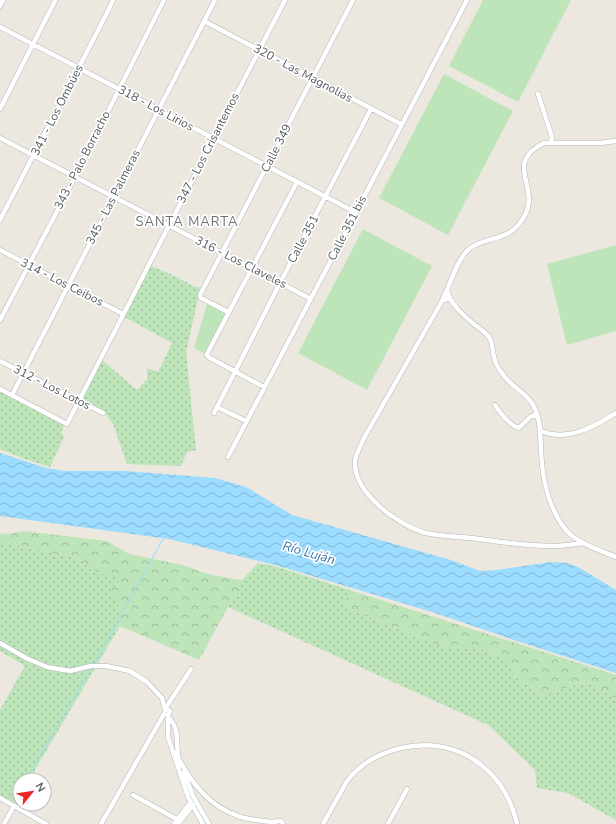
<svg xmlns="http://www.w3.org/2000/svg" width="616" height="824" font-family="'Nunito Sans',sans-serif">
  <defs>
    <pattern id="grass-dots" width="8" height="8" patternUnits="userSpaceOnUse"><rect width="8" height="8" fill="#bee4ba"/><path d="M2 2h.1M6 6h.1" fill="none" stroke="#9dbc9b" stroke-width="1.8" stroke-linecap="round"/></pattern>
    <pattern id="forest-crowns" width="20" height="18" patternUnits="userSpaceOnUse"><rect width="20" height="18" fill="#bee4ba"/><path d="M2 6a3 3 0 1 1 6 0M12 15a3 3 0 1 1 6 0" fill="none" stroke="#9dbc9b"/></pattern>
    <pattern id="water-waves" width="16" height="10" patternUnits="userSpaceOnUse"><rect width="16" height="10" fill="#9bdcff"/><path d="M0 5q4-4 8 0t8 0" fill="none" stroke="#81b6d2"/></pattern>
  </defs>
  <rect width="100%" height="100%" fill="#ece8df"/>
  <!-- grass -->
  <path fill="url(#grass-dots)" d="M151,266L177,277L195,287H202L199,294L186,352L196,450L187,452L181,466L127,464L113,424L104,412L82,399L102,360L137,390L147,379V368L158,372L172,343L124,317Z
    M0,391L64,425L61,433L64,437L50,467L25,459L0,449Z
    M0,542L69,556L85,562L96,572L110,576H122L118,602L120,626L29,780H20V796L15,803L0,795V710L25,666L0,651Z
    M258,563L278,567L356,592L347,599L344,605L351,610L422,639L447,647L487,650L492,654L499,655L511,664L515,677L524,684H530L532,689L542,696L580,683L588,682L616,698V820L568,793L537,788L535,770L488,725L228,607L242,580Z"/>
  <!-- forest -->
  <path fill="url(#forest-crowns)" d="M23,531L107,541L129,554L187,566C204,575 223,577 242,580L228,607L199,660L120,626L118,602L110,592L122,576H110L96,572L85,562L69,556L0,542V533L6,534Z
    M356,592L616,675V698L588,682L580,683L542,696L532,689L530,684C527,684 523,684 520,683C513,678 515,668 509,663C501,655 495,656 487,650L447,647L422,639L351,610L344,605L347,599Z"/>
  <!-- park -->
  <path fill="#bee4ba" d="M483,0H571L518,102L449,66Z
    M444,74L513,111L448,235L379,198Z
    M363,229L432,266L367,390L298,353Z
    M616,245V331L567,345L547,264Z
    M207,304L225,314L205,354L194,348Z"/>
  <!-- water -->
  <path fill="url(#water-waves)" d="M0,453L46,468L65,471H125L215,478L246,487L292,515L451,560L480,571L497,570L551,562L567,563L578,567L616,590V673L520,642L432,612L279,566L169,539L0,516Z"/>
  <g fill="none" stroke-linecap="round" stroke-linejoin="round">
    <!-- stream -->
    <path stroke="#9bdcff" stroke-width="1" d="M94,664L163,539
      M26,780L91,668
      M14,800L20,790"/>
    <defs>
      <path id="minor" d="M0,6L3,0
        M204,21L401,124
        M0,27L355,212
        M538,94L552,137L551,142
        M0,109L55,1
        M0,138L311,299
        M0,220L109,9L113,0
        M0,250L123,314
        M447,290C452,278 459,257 469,249C487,235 511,243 525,215C540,186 503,163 544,143H600L616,141
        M450,298L442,301L364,438C361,446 356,453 355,461C353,493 399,526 426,533C441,536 457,537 472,538C499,542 526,546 554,546C564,546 574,544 584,543
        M442,301L447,290C450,304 464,316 475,325C479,328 485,332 489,337C493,343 492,350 494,357C495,363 498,368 502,373C510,387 526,391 533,405C541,419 540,435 541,450C542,476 547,503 562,525C574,543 597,549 616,557
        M228,312L201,298L200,295L353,0
        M0,320L75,177L164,0
        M0,361L103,413
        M264,387L210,358L207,355L208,352L297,182
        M0,389L67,424L285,0
        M12,395L215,0
        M495,405C501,414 509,425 519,428L530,417L537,414
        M217,407L246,421
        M214,413L280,283L371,109
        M541,431C567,442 594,427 616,413
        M228,457L467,0
        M0,643L26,658L47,667L70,671L91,666H106L130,671L147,682L162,698L165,710
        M165,709L191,669
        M166,709L170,711L168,715V737L188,797L203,824
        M169,718C181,730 175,747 179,761
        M176,760H179C193,784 209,806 238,816C248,820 260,820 271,822L275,824
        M184,772L193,796L209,824
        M133,795L180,821
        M0,798L46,824
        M271,822L281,821L283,824
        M4,824L14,806
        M101,824L164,714
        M174,824L191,802
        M178,824L193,805
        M323,824L347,781C360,764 380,753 401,748C457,736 504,768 517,824
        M388,824L407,789"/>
    </defs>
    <!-- minor casing -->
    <use href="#minor" stroke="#b2b6ba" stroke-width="5.5"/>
    <!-- minor -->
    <use href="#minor" stroke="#fff" stroke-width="4.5"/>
  </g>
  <g text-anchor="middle" stroke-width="3.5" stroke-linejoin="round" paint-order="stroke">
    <!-- street labels -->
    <g font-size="12" fill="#585c60" stroke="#fff">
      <text transform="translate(303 73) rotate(28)" y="4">320 - Las Magnolias</text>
      <text transform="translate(156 108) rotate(28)" y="4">318 - Los Lirios</text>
      <text transform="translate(57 110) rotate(-63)" y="4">341 - Los Ombúes</text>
      <text transform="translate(208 148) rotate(-63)" y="4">347 - Los Crisantemos</text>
      <text transform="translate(276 148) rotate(-63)" y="4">Calle 349</text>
      <text transform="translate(82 160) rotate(-63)" y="4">343 - Palo Borracho</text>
      <text transform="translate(113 197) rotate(-63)" y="4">345 - Las Palmeras</text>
      <text transform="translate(347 228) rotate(-63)" y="4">Calle 351 bis</text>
      <text transform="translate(303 239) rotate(-62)" y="4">Calle 351</text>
      <text transform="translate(241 262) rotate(27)" y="4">316 - Los Claveles</text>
      <text transform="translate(62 282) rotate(27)" y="4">314 - Los Ceibos</text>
      <text transform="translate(52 387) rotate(27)" y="4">312 - Los Lotos</text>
    </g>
    <!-- neighbourhood labels -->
    <g font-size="13" letter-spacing="1" fill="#696e72" stroke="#fff">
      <text x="187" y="226">SANTA MARTA</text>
    </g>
    <!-- water labels -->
    <g font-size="13" font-style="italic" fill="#3777a8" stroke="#fff">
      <text transform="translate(309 552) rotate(16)" y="5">Río Luján</text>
    </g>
  </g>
  <!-- north arrow -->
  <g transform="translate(32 792) rotate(60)"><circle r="19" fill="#ffffff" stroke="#bcbebf"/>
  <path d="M0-3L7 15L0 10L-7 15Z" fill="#ea2627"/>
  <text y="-6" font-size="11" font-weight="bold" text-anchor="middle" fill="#585c60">N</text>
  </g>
</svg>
